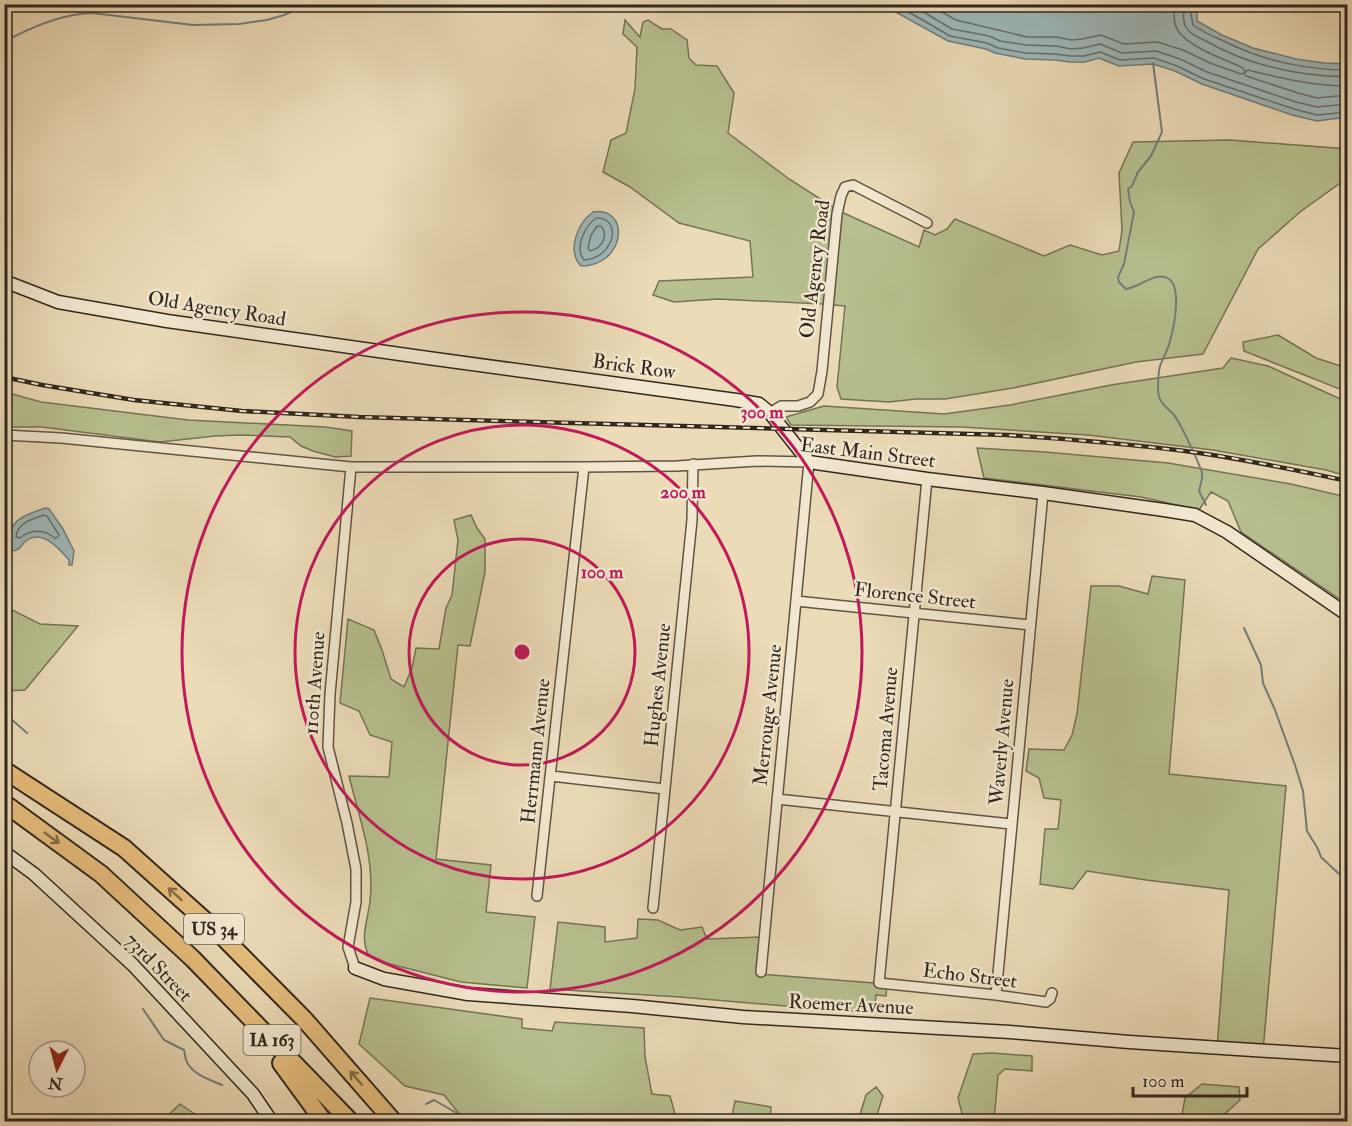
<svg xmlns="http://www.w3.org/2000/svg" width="1352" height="1126" font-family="'IM FELL Double Pica',serif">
  <rect width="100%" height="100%" fill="#ebdbb7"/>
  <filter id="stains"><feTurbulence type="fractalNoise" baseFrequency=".00333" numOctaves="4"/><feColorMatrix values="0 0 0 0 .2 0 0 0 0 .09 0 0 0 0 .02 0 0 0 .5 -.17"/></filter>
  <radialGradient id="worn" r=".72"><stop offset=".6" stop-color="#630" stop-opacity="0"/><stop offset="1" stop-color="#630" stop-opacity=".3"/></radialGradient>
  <!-- green -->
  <path fill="#b7c08f" stroke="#747456" stroke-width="1.5" d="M625,20L640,37L643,22L648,20L662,29H671L687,40L689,58L696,65L717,66L734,93L728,133L789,179L839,211L919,247L924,230L935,235L947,229L955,219L1044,256L1070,245L1102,255L1119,251L1122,230L1119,173L1133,142L1230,140L1348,149L1347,178L1300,212L1258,249L1203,354L1136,362L1013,388L945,399H916L889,402L841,399L837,387L845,306L822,304L718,299L674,302L653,295L659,281L753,277L750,241L679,223L630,187L603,172L611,140L626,133L635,89L637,47L623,34Z
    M1278,335L1316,358L1347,368V392L1244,351L1243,342Z
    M1231,358L1268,366L1347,402V476L1326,470L1213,450L1088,435L962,427L791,425L786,417L824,406L944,414L1010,405L1111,385L1223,368Z
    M5,392L41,402L188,420L325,427L352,431L351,456L335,457L313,451L301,446L290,437L241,435L215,436L160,442L42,427H5Z
    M977,448L1045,452L1168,463L1291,484L1347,497V604L1241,532L1228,501L1211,492L1199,510L1141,497L984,478Z
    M471,515L477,528L485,539V572L470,646L458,645L436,859L491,865L486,912L535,917L527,988L461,982L386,963L369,956C359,937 368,921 370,901C375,859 359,817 349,776L389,777L392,742L370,735L359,711L340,703L348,619L374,630L382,650L391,679L404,687L412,668L416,648L439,649L446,608L452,595L458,540L454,520Z
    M1152,576L1185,580L1169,774L1286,786L1263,1051L1217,1048L1229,890L1146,880L1087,871L1073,889L1040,884L1045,829H1058L1061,800L1044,798L1039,778L1026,771L1029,749L1064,750L1072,735L1077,714L1091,586H1119L1148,594Z
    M5,601L12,610L40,624L78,626L25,690L5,691Z
    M638,919L658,920L680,930L702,927L707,939L760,937L758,974L887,984L886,996L876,995L874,1012L844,1011L680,997L550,989L558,922L605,927V942L637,938Z
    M370,998L522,1019V1028L552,1031L555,1022L644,1028L645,1057L652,1094L670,1096L677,1121H465L444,1095L405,1086L359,1044Z
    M992,1053L1032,1056V1071L1005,1069L998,1075L994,1121H964L958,1098L973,1054Z
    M1202,1084L1239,1087L1240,1100L1217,1121H1170L1172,1119L1181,1120L1185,1098Z
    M876,1087L883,1096L875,1121H858L866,1095Z
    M735,1101L771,1107L770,1121H731Z
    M180,1104L205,1121H162Z"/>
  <!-- water -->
  <path fill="#9eb8ba" stroke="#727e7c" stroke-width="1.5" d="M883,5H1200L1197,13V21L1222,35L1253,48L1296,59L1324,63L1347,64V117L1317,121L1292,115L1202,84L1175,71L1153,64L1119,66L1099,58L1085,62H1070L1055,60L1025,59L995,53L986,49L948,41Z
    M593,212C631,206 626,266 581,266C566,250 578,223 593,212Z
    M45,508L49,509L63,529L74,551L72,565H69V560C60,550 43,529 27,540C20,545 23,549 12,551L10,548C7,520 22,516 45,508Z"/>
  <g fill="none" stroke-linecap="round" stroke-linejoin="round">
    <!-- shore -->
    <path stroke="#68706c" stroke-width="1.5" d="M895,4L950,36L987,43L998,48L1025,53L1055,54L1070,56H1084L1100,52L1120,60L1154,58L1177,66L1204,79L1294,109L1317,115L1348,112
      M910,4L952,29L989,36L1000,41L1026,45L1056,46L1071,49L1083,48L1100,44L1122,53L1156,51L1180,59L1207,72L1296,102L1317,107L1348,104
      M928,4L956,20L1027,37H1056L1072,40L1082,39L1101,35L1124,44L1157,42L1183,50L1210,63L1241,74L1244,73L1245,71L1243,68C1229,61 1214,56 1201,49C1182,38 1169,29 1176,4
      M1185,4C1183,12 1182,20 1186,27C1189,34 1198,37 1204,40C1247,65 1298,76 1348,77
      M1193,4L1191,14L1193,25C1205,34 1218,38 1230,44C1265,61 1308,70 1348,70
      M1348,86C1313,86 1281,78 1248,70L1244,73L1246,76L1298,93L1317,98L1348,95
      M596,218C623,217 615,258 584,260C574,248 585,226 596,218Z
      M601,226C609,236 602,248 590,251L588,248L591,235L597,226Z
      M44,515L47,516L59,535L58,537L55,538C44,529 30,529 20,538L16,537C17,523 32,519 44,515Z"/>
    <!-- stream -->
    <path stroke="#727e7c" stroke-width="2" d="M4,42C31,27 61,14 92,13L193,25L239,24L267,20L284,15L308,4
      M1153,63L1162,132L1151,156L1138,172L1132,186L1128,189L1130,202L1134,212L1124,264L1118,277L1119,282L1126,289C1138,288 1157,270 1169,279C1182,288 1174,327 1170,341C1168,350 1163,358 1160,366C1158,374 1158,382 1158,389C1158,403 1166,406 1174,415C1180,422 1200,465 1202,473C1203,478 1200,486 1199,491L1206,505
      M1244,628L1261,665L1263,683L1275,710L1295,765L1303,791L1307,831L1318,849L1321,857L1338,873L1348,877
      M4,715L10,718L27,733
      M143,1009L164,1040L184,1050C185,1054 185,1057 186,1060C191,1074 210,1080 222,1085
      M426,1104L434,1100L460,1115L478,1122"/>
    <defs>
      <path id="street" d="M770,413L781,406H798L810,402L818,394L822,371L837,214L841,196L845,187L853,185L927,223
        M4,435L61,438L351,467H584L677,466L757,461L809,462L761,972
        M351,467L330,694L328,747L347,823L356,869V902L348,947L355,968
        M927,479L879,983L996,995L1046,1002L1050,999L1052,993
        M796,601L1030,625
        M551,776L665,789
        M777,799L1011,824
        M537,896L584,467
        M653,908L692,520L693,464
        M996,995L1043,493"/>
      <path id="secondary" d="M4,281L58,302L167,321L428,358L736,400L759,404L770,413L809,462L927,479L1043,493L1164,510L1195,515L1227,532L1348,615
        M4,852L34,874L133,965L253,1094L272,1122
        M355,968L384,979L468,994L632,1006L743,1017L1010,1032L1129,1042L1348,1056"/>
      <path id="highway" d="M4,770L124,848L221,935L304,1019L394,1122
        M4,803L101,874L193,959L351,1122
        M281,1063L324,1122"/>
    </defs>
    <!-- street casing -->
    <use href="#street" stroke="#605444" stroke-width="12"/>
    <!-- secondary casing -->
    <use href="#secondary" stroke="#31271e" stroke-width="15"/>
    <!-- highway casing -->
    <use href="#highway" stroke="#31271e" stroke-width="20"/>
    <!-- street -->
    <use href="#street" stroke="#f2e8d0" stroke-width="9"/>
    <!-- secondary -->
    <use href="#secondary" stroke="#f2e8d0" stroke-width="12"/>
    <!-- highway -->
    <use href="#highway" stroke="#e6be7c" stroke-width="16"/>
    <defs>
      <path id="rail" d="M4,377L42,385L134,400L242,411L359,417L1007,435C1067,439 1126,444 1185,451C1240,458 1294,470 1348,481"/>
    </defs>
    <!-- rail casing -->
    <use href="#rail" stroke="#31271e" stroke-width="4.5"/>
    <!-- rail -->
    <use href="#rail" stroke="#f2e8d0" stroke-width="2" stroke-dasharray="7" stroke-linecap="butt"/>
  </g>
  <!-- one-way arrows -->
  <defs><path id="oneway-shaft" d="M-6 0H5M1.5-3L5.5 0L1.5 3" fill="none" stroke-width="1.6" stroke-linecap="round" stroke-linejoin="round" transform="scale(1.5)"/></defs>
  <g stroke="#826b48">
    <use href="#oneway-shaft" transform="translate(52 838) rotate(36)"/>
    <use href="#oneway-shaft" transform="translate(175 894) rotate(-138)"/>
    <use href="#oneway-shaft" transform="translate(356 1078) rotate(-131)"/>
  </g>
  <!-- distance rings -->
  <g fill="none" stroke="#c2185b" stroke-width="3">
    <circle cx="522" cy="652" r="113"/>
    <circle cx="522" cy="652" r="227"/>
    <circle cx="522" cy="652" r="340"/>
  </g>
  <g text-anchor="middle" stroke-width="5" stroke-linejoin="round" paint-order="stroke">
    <!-- shield labels -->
    <g fill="#f2e8d0" stroke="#6b6153" stroke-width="1.5">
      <rect x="184" y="914" width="60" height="30" rx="4.5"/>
      <rect x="243.5" y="1025" width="57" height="30" rx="4.5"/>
    </g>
    <g font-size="18" font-weight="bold" fill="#31271e">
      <text x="214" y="935">US 34</text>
      <text x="272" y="1046">IA 163</text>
    </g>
    <!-- street labels -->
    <g font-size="20" fill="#31271e" stroke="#f2e8d0">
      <text transform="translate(814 269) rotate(-83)" y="7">Old Agency Road</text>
      <text transform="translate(217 308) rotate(9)" y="7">Old Agency Road</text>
      <text transform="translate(634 366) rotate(8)" y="7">Brick Row</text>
      <text transform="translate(868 452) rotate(7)" y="7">East Main Street</text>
      <text transform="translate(915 595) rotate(6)" y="7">Florence Street</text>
      <text transform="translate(314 683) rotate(-86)" y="7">110th Avenue</text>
      <text transform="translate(657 685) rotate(-84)" y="7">Hughes Avenue</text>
      <text transform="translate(767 715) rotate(-84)" y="7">Merrouge Avenue</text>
      <text transform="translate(885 729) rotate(-85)" y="7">Tacoma Avenue</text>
      <text transform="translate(1001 742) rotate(-85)" y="7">Waverly Avenue</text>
      <text transform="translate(535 751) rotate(-84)" y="7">Herrmann Avenue</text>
      <text transform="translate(159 967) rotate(46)" y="7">73rd Street</text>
      <text transform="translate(970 975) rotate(7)" y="7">Echo Street</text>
      <text transform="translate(851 1004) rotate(3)" y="7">Roemer Avenue</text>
    </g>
  </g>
  <circle cx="522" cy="652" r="9" fill="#c2185b" stroke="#f2e8d0" stroke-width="3"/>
  <g font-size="18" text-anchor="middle" font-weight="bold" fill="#c2185b" stroke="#f2e8d0" stroke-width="5" stroke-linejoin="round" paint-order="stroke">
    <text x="762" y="418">300 m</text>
    <text x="683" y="498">200 m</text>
    <text x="602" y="578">100 m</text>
  </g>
  <!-- margin -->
  <rect width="1352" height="1126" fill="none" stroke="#ebdbb7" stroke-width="24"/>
  <rect x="6" y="6" width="1340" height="1114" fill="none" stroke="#31271e" stroke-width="3"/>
  <rect x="12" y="12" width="1328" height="1102" fill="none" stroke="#31271e" stroke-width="1.5"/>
  <!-- north arrow -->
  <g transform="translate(57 1069) rotate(186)"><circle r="28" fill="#f2e8d0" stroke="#a59b89" stroke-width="1.5"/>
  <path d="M0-4.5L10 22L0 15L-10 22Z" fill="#8f2418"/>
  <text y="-9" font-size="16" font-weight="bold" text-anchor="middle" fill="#31271e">N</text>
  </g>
  <!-- scale -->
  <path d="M1133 1087v9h114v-9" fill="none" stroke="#31271e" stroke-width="3"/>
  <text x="1142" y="1087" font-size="18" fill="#31271e" stroke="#f2e8d0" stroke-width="4.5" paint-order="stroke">100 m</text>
  <rect width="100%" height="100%" filter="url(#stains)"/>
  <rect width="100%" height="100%" fill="url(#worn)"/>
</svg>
